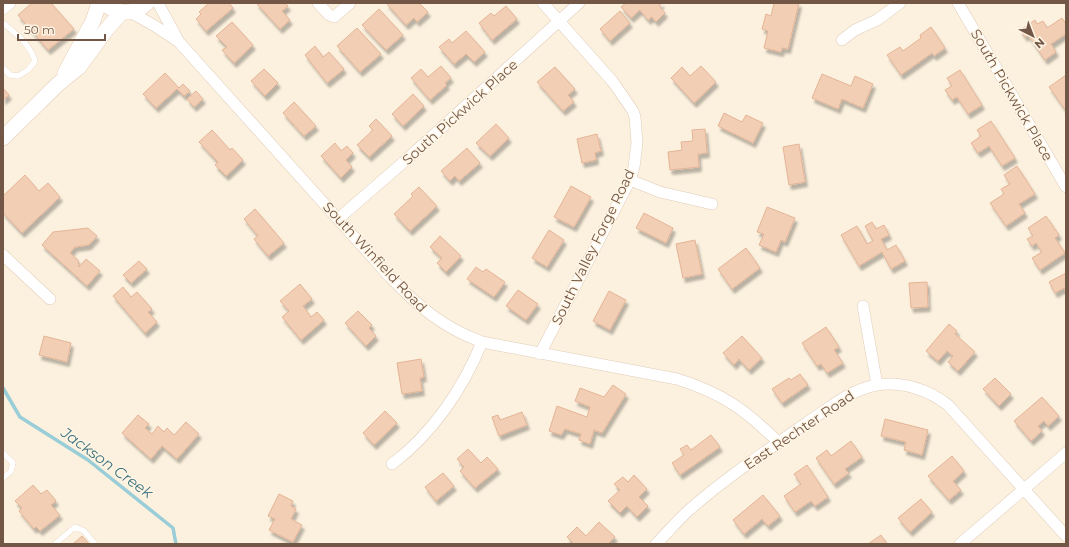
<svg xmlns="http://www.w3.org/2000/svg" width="1069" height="547" font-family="Montserrat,sans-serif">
  <defs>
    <filter id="shadow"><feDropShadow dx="2.5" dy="4.5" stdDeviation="1" flood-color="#0004"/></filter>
  </defs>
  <rect width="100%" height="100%" fill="#fcf1de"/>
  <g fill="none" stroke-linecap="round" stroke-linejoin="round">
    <!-- stream -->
    <path stroke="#99cdd7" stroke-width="3.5" d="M3,388L20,417L88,460L173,528L176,544"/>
  </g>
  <!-- building -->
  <path fill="#f2ceb5" stroke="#e4b496" filter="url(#shadow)" d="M32,3H51L74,29L48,50L18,15Z
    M209,3H229L233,8L206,31L196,19L201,14L199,12Z
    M256,3H285L288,6L282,11L290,20L280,29Z
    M386,3H419L428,12L417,22L414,18L406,25Z
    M626,3H662L659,6L665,13L656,22L652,17L648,20L640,10L631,18L621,7Z
    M774,3H799L788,49L782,48L781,52L764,48L768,31L762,29L766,14L771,16Z
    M506,6L517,19L492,40L479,23L491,13L494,16Z
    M379,9L403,35L386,50L362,25Z
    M620,11L630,23L610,41L600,29Z
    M1062,18L1066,24V34L1051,44L1056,52L1045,60L1028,35L1025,37L1020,30L1035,20L1037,24L1043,21L1047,28Z
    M232,22L253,45L234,63L222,50L227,47L216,36Z
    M931,27L945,48L934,56L932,53L901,75L887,55L900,47L903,51L921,38L920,35Z
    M357,28L381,54L360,72L337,46Z
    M466,31L485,52L474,62L466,54L454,64L439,47L449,39L452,43Z
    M315,46L323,57L329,52L344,69L327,83L305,55Z
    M441,66L451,78L445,83L447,85L430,100L411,78L421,69L428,77Z
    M701,66L716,82L694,103L671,78L682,67L690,76Z
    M555,67L575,89L568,95L574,102L563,111L537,82Z
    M264,69L278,83L265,96L251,81Z
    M960,70L982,105L968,114L957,97L952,100L945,90L952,86L947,78Z
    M165,73L179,88L183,84L190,91L184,96L177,89L156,108L143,94Z
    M822,74L851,86L855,76L873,84L863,108L842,99L838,109L812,98Z
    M1066,75V111L1049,87Z
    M3,88L9,95L3,100Z
    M196,91L203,99L194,107L187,99Z
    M413,94L424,106L403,126L392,114Z
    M294,102L316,126L304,136L283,113Z
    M724,113L742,122L746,115L763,123L753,143L718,126Z
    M376,119L392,136L369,157L357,145L373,130L369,126Z
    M991,121L1015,158L1002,166L989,146L978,153L971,143L981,136L977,130Z
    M496,124L509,138L490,156L476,143Z
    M705,129L707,153L698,154L699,167L670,170L668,152L682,150L681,142L693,141L692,130Z
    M212,130L230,150L232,148L243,160L226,176L215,165L218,162L199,142Z
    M597,134L601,151L595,153L596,160L582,163L577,139Z
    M335,143L341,151L347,146L353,153L346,160L352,167L341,178L321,156Z
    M799,144L805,182L789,185L783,147Z
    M467,148L480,163L459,181L455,176L450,181L441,171Z
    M1017,166L1035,194L1019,204L1025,213L1006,226L990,203L1004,194L1001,189L1010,184L1004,175Z
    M25,175L39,191L48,183L60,197L22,233L3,213V196Z
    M571,186L591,197L574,227L554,217Z
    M419,187L437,206L410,231L394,214L413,196L411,194Z
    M767,207L795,218L785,242L781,240L776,252L759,245L764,234L757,232Z
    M255,209L284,243L268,256L254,239L258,236L244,219Z
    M644,213L673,228L666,243L636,228Z
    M1046,216L1059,235L1055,238L1065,253L1040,270L1032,258L1042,252L1036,243L1032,246L1027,239L1033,236L1028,228Z
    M872,222L876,229L884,225L889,235L881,239L887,250L896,245L905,261L891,269L882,252L859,266L841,235L857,226L867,244L873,241L865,226Z
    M88,228L97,236L89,245L75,247L70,253L78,260L79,267L86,259L100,271L87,286L42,245L53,232Z
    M549,230L564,240L547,267L532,258Z
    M440,236L461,256L446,272L437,263L442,258L430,247Z
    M695,240L702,274L683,278L676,244Z
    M746,248L760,268L732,289L718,269Z
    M139,261L147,269L131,283L123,275Z
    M476,267L483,272L486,269L505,282L494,297L467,279Z
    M1066,273V292L1064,288L1055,293L1049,282Z
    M927,282L928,307L911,308L909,283Z
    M300,284L312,299L303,306L311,317L317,312L324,320L301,340L282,317L289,311L280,301Z
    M123,287L131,297L137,292L152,309L148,312L157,322L145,333L113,296Z
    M518,290L538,304L526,320L506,306Z
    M609,291L626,300L610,330L593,321Z
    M358,311L372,325L369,328L376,336L366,346L345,323Z
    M949,324L957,331L955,334L975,352L958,371L948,362L953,356L947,351L938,361L926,351Z
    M826,327L839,347L834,350L843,363L827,373L821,364L817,366L802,343Z
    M44,336L71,343L67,362L39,355Z
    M742,336L762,358L749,370L739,359L734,365L723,353Z
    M421,359L424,377L420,378L422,391L402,394L397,363Z
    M800,374L808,385L782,403L772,389L789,378L791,380Z
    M995,378L1011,394L999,406L983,389Z
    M613,385L626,394L602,433L594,430L590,444L579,440L581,434L565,429L561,435L549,431L557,406L587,417L590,407L575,401L580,388L604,397Z
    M1042,397L1059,416L1048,426L1044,421L1038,426L1042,431L1031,441L1014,421Z
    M385,411L397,423L374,445L363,433Z
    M522,412L527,425L499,436L492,417L498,415L500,420Z
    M138,415L149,424L145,428L152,434L158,426L164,432L167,428L174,435L186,422L199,434L177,459L162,446L151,459L122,433Z
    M885,419L928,430L922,455L904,450L906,442L881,436Z
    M711,435L720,447L680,475L672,463L684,455L680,449L687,445L691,450Z
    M851,441L862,457L845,469L849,473L834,484L816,458L827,450L831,456Z
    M468,449L481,463L487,457L498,469L475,488L460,471L464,467L457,459Z
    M952,456L964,471L953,481L961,490L949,500L928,476Z
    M807,465L828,497L815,506L811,501L795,512L784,496L801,484L794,474Z
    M443,473L454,486L436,501L425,487Z
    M634,475L647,489L639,497L648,506L637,517L627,506L620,513L608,501L620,490L614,484L623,477L628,482Z
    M33,485L41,494L47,490L56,501L51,505L60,515L40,531L36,527L34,529L19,511L22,508L15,501Z
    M279,494L293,501L291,506L296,509L291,519L302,525L293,542L269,530L275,519L268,516Z
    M763,495L780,516L768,526L762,519L744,534L733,520Z
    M921,499L932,512L910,532L898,518Z
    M599,522L615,537L608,544H574L567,537L577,527L586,536Z
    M881,535L887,544H868Z
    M82,536L89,544H73Z"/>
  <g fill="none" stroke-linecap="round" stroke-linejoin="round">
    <defs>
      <path id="service" d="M3,23C16,34 30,44 35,61L28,70L18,76L10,75L3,68
        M3,453L13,463L11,471L3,478
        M55,544L75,527L84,531L95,544"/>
      <path id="minor" d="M318,3L329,15L334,17L350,3
        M958,3L1066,187
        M3,9L10,3
        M130,12L155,26L179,42L158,3
        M842,40L855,30L877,20L900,3
        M179,42L390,277C419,307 442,327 482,342L677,379C722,393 746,410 779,443
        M630,180L660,192L712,204
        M338,219L406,160L579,3
        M3,255L50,299
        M863,306L877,385
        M540,354L630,180L634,167L637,143L635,117L633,111L613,82L543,3
        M392,464C432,434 463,389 482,342
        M656,544C667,533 677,521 688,511C724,479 765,452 805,424C828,409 849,390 877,385C902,381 929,390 948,405L1066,536
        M960,544L1066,453"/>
      <path id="secondary" d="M104,3C117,15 134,15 147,3
        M65,73L93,21L99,3
        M3,138L58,84L79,67L106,30L122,12"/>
    </defs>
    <!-- service casing -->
    <use href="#service" stroke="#e0ccba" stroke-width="6"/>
    <!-- minor casing -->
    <use href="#minor" stroke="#e0ccba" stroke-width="12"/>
    <!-- secondary casing -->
    <use href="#secondary" stroke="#e7cfba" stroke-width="16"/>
    <!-- service -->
    <use href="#service" stroke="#fff" stroke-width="5.5"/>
    <!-- minor -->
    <use href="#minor" stroke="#fff" stroke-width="11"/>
    <!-- secondary -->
    <use href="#secondary" stroke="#fff" stroke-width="15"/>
  </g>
  <g text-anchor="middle" stroke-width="3" stroke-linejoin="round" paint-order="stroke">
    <!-- street labels -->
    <g font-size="14" fill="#725646" stroke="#fff5e4">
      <text transform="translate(1012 95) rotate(60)" y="5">South Pickwick Place</text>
      <text transform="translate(460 112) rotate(-42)" y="5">South Pickwick Place</text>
      <text transform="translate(593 247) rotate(-64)" y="5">South Valley Forge Road</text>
      <text transform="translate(375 257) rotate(47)" y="5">South Winfield Road</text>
      <text transform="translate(799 430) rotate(-34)" y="5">East Rechter Road</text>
    </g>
    <!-- water labels -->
    <g font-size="15" font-style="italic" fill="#3e737f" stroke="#fff5e4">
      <text transform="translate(107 463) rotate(36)" y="5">Jackson Creek</text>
    </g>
  </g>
  <!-- border -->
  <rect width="1069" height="547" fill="none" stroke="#725646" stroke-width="8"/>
  <!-- north arrow -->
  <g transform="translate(1033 36) rotate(138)" stroke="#fff5e4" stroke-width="3" paint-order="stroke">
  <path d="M0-3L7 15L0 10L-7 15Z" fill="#725646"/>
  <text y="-6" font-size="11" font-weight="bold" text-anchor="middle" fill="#725646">N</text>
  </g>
  <!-- scale -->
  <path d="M18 34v6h87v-6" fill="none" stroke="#725646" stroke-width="2"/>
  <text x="24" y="34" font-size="12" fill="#725646" stroke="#fff5e4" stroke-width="3" paint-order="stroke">50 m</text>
</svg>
